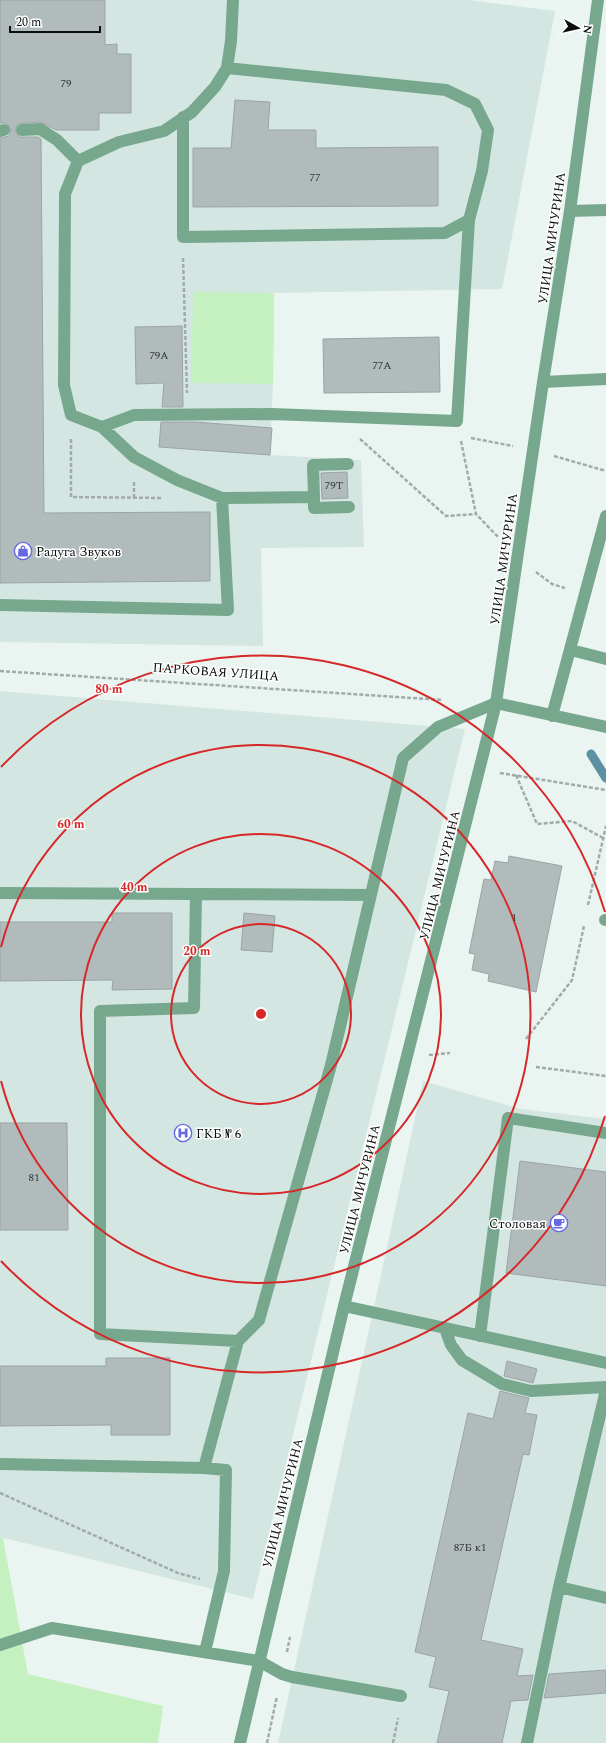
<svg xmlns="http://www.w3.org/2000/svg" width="606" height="1743" font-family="Spectral,serif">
  <rect width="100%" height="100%" fill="#eaf5f2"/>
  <!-- built -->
  <path fill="#d4e6e2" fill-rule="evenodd" d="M0,0H469L555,11L502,289L274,293L273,384L270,455L361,460L364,547L261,548L263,646L0,642ZM135,327H182L183,383L137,384Z
    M0,691L465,729L253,1599L0,1537Z
    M423,1081L521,1109L606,1119V1743H278L379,1284Z"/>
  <!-- green -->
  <path fill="#c5f0c0" d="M193,292L274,293L273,384L191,383Z
    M0,1537L3,1538L28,1674L163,1706L158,1743H0Z"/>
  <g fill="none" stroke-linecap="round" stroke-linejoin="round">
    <!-- stream -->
    <path stroke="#5b91a2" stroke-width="9" d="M591,754L606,778"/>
  </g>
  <!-- building -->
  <path fill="#b1bbbc" stroke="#9aa4a4" d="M0,0H105V45L117,44V54H131V113H99V130H56L40,122L18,124L15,130L19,137H38L41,139L44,513L210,512V581L0,583V138L9,136L11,129L6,123H0Z
    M235,100L270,102L268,130H316V148L438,147V206L193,207V148H231Z
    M182,326L183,407H162L164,383L136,384L135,327Z
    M439,337L440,392L324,393L323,339Z
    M161,422H196L272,428L270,455L159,447Z
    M347,472L348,498L322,499L321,473Z
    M509,856L562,866L536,992L488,981L489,974L472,970L475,954L469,953L484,879L491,880L495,861L508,863Z
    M112,913H172V989L112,990L113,980L0,981V922H112Z
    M244,913L275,916L272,952L241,950Z
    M0,1123H67L68,1230H0Z
    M520,1161L606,1172V1286L506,1273Z
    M106,1358H170V1435H111V1425L0,1426V1366H106Z
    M507,1361L537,1369L533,1383L504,1376Z
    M500,1391L529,1398L525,1413L537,1415L529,1455L523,1454L481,1640L523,1649L517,1676L533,1675L528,1700L511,1701L502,1743H437L449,1691L429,1687L436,1657L415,1652L468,1413L493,1419Z
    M606,1670V1693L544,1698L549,1674Z"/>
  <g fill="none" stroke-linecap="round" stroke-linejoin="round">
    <!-- path -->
    <path stroke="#a2aba9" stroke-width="2.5" stroke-dasharray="4 2" stroke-linecap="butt" d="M183,258L187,393
      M471,438L513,446
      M71,439V497L162,498
      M360,439L446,516L476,514
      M461,441L476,514L499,538
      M554,456L606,471
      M134,482V498
      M536,572L552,584L565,588
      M0,671L443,700
      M500,773L606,790
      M516,775L537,824L572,821L603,838
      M588,905L606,826
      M526,1039L572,980L584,926
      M429,1055L450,1053
      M536,1067L606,1076
      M0,1493L178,1573L200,1579
      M287,1652L290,1637
      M267,1743L277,1696
      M393,1743L398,1718"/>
    <!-- lane -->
    <path stroke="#77a88e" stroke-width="12" d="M233,0L231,41L227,68L215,87L192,112L164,131L119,142L78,161L65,194L64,385L71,415L102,427L134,457L177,480L222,498L314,497L313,465L348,464
      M183,117V237L445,233L469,220L482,171L488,130L475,104L446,90L227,68
      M22,130L40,129L57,140L78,161
      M0,131L4,130
      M570,211L606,210
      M543,382L606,379
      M102,427L134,415L272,414L457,421L469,220
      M314,497V508L349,507
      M0,605L228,610L222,498
      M571,650L606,659
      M552,716L606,516
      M0,893L196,894L194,1008L100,1011V1334L238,1341L204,1468
      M196,894L371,895
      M605,920H606
      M344,1306L606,1363
      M445,1329L451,1345L462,1360L502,1384L531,1391L606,1387
      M480,1336L508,1118L606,1133
      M238,1341L259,1320L331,1065L403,758L438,727L496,703L606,727
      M606,1390L559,1587L606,1598
      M0,1464L204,1468L226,1470L224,1571L205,1652
      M0,1645L52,1628L259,1661L282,1674L292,1677L401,1696
      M527,1743L559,1587"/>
    <!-- street -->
    <path stroke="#77a88e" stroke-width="12" d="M240,1743L344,1306L496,703L543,382L570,211L598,0"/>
  </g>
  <!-- distance rings -->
  <g fill="none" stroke="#d62828" stroke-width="2">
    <circle cx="261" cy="1014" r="90"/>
    <circle cx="261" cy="1014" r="180"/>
    <path d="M1 947A269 269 0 1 1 1 1081"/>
    <path d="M605 1116A359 359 0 0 1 1 1261M1 767A359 359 0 0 1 605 912"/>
  </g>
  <!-- icons -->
  <defs>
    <symbol id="shop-ring" viewBox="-11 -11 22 22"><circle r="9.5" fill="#fff" stroke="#6769e2" stroke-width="1.5"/><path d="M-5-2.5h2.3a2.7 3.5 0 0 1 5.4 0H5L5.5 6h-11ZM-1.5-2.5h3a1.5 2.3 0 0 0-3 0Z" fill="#6769e2"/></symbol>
    <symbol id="hospital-ring" viewBox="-11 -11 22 22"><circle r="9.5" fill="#fff" stroke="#6769e2" stroke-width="1.5"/><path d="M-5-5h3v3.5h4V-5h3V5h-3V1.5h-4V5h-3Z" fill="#6769e2"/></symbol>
    <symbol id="cafe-ring" viewBox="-11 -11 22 22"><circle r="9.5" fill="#fff" stroke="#6769e2" stroke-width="1.5"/><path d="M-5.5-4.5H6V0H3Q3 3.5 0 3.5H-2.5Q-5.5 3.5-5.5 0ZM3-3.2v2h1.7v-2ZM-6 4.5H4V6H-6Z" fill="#6769e2"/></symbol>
  </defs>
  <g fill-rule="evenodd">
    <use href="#shop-ring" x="13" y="541" width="20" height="20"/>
    <use href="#hospital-ring" x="173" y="1123" width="20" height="20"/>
    <use href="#cafe-ring" x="549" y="1213" width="20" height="20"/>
  </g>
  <g text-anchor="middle" stroke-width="3" stroke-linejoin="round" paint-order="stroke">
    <!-- number labels -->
    <g font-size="11" fill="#333838">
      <text x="66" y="87">79</text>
      <text x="315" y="181">77</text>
      <text x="159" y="359">79А</text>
      <text x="382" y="369">77А</text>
      <text x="334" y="489">79Т</text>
      <text x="514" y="921">1</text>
      <text x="34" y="1181">81</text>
      <text x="470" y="1551">87Б к1</text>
    </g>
    <!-- street labels -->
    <g font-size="13" fill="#090d0c" stroke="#fff">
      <text transform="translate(551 238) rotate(-82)" y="5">УЛИЦА МИЧУРИНА</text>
      <text transform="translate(503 559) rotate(-82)" y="5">УЛИЦА МИЧУРИНА</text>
      <text transform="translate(216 671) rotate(4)" y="5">ПАРКОВАЯ УЛИЦА</text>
      <text transform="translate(439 875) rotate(-76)" y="5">УЛИЦА МИЧУРИНА</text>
      <text transform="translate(359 1189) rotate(-76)" y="5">УЛИЦА МИЧУРИНА</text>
      <text transform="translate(282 1503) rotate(-76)" y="5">УЛИЦА МИЧУРИНА</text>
    </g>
    <!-- poi labels -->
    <g font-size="13" fill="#090d0c" stroke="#fff" text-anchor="start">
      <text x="36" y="556">Радуга Звуков</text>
      <text x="196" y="1138">ГКБ № 6</text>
      <text x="546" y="1228" text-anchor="end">Столовая</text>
    </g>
  </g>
  <circle cx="261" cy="1014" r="6" fill="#d62828" stroke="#fff" stroke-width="2"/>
  <g font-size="12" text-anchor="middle" font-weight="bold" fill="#d62828" stroke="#fff" stroke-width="3" stroke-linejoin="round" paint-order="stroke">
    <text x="109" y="693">80 m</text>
    <text x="71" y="828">60 m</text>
    <text x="134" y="891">40 m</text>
    <text x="197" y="955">20 m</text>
  </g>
  <!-- north arrow -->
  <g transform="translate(578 28) rotate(98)" stroke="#ffffff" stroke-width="3" paint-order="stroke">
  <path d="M0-3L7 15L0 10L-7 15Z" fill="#090d0c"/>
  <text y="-6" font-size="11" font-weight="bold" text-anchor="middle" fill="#090d0c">N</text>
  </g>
  <!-- scale -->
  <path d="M10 26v6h90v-6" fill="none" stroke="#090d0c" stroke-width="2"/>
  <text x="16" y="26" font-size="12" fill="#090d0c" stroke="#ffffff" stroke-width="3" paint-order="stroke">20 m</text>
</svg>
